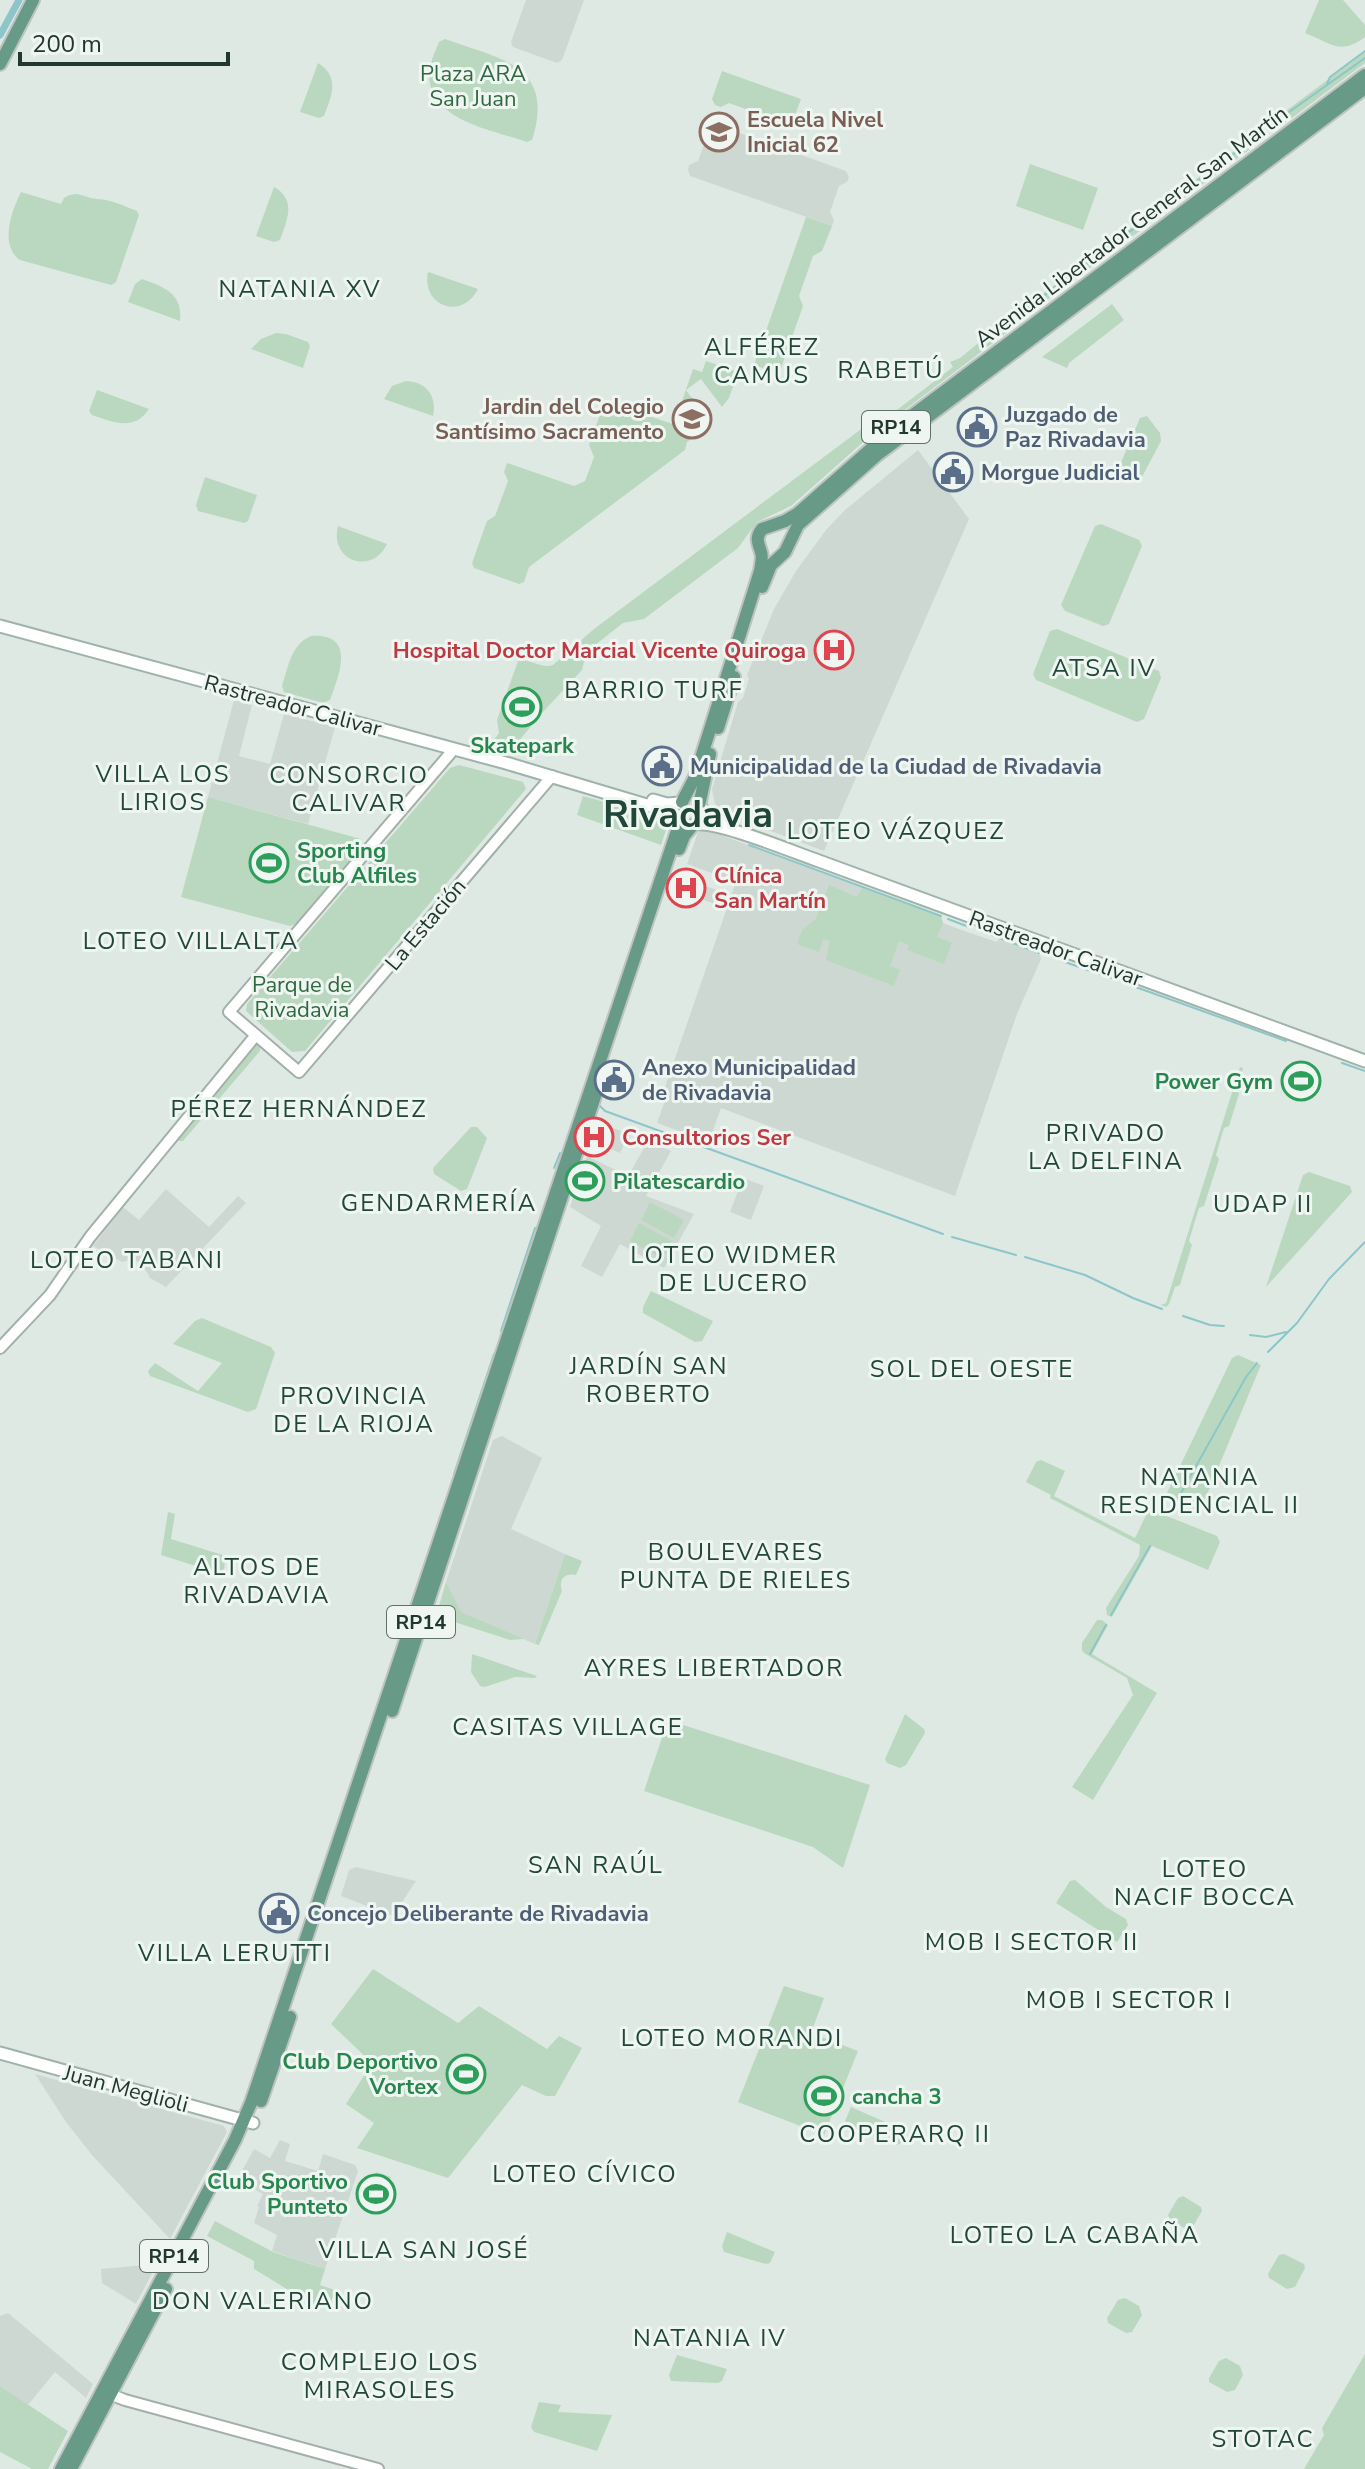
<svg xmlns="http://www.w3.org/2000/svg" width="1365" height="2469" font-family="'Nunito Sans',sans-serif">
  <rect width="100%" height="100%" fill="#dfe9e3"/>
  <!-- built -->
  <path fill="#cdd8d2" d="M526,0H584L562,60L557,63L513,47L511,42Z
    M709,122L846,171L849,177L847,182L839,186L830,212L834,220L832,226L690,176L688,170L689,165L698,161L706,139L702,131L703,125Z
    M918,450L969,519L824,851L725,814L715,804L712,789L738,702L743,698L749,679L747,675L774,609L796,571L826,530L845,510Z
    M234,700L252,705L239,756L270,764L284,714L335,727L308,824L208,797Z
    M705,829L941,917L943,923L967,932L997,942L999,938L1039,953L1041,959L1017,1014L955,1196L721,1108L709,1142L657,1123L668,1092L664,1090L727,908L678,891L682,878L731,895L736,882L687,864L698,832Z
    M603,1124L631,1135L627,1146L624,1145L620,1153L592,1141L596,1127Z
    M648,1141L671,1151L646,1196L694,1214L664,1268L620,1244L602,1277L581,1266L601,1226L570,1207L587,1156L628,1176Z
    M743,1178L764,1186L751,1220L730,1212Z
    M166,1189L209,1227L238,1196L246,1203L166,1287L150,1278L142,1264L133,1259L122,1262L93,1246L123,1207L139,1220Z
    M502,1436L542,1458L511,1529L565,1554L535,1644L460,1612L446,1582L493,1440Z
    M356,1867L416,1881L393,1916L341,1896L349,1870Z
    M35,2074L224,2126L227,2132L170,2239L92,2155L66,2122Z
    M280,2140L290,2144L285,2161L318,2171L323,2154L355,2165L358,2171L325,2269L272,2251L277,2235L254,2223L259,2207L257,2206L263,2194L237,2180L254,2149L270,2158Z
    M157,2264L136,2304L102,2283L101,2269Z
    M8,2313L93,2384L86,2398L55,2372L28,2405L0,2386V2316Z"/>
  <!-- green -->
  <path fill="#bad8bf" d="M1319,0H1343L1365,25V37C1340,56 1331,43 1305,33Z
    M445,39C500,59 556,65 532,140L527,142C493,130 428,121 429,73C430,62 435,52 439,42Z
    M1365,52V63L1280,127L1276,125L1275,119Z
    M318,63C340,77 332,95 324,116L319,118L300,112Z
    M722,71L801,99L790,128L781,129L776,120L729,103L721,107L715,105L712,99Z
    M1246,142L1250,149L1024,317L1021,310Z
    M1030,164L1098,188L1083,230L1016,206Z
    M274,187C297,200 287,220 280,240L274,242L256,236Z
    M21,192L61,204L64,198C78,189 83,198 97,199C113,200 121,205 137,211L139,215L116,282L111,285L20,260C0,246 10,214 21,192Z
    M806,217L832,226L822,251L813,256L799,296L803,306L779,374L754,365Z
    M428,272L434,274L478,289C462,321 421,306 428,272Z
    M142,279C164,287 183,293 180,321L128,302L135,284Z
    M1112,304L1124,320L1069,363L1067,368L1042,357Z
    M1007,320H1010L1014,327L869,437L791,506L757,522L738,548L644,619L623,623L590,649L586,654L582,670L542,713L508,754L488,748L499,733L497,720L518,661C530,658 541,669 553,665L594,629L872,421L876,426L953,367L950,362L960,358Z
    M276,333L286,334L308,342L310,346L303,368L251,349L261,339Z
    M706,361L738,372L729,398L722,407L701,379L686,390L708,420L702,416L701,418L681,404L693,369L702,372Z
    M406,381C427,382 437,396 433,416L384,399L392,386Z
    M97,390L149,409C134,432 113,422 92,415L89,411Z
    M612,404L673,424L675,421L700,432L687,442L685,450L529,567L524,582L519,584L474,568L472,563L487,521L495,516L508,481L504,472L507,463L574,486L585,481L594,457L589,445L602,409Z
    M1147,416L1160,433L1161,441L1142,477L1119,467L1140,418Z
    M205,477L257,495L248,521L244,523L198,511L196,505Z
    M1101,524L1139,540L1142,546L1109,624L1103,626L1065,611L1061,605L1095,526Z
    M338,526L387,544C372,576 329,561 338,526Z
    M1057,629L1159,671L1161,678L1144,719L1137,722L1036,680L1033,674L1050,631Z
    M311,636C357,633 339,675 330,700L323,703L284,692L282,686C288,668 291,644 311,636Z
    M459,765L523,782L526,789L305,1051L292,1052L246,1011L247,1004L450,768Z
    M583,796L665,819L668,824L661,845L577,815Z
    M208,797L361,839L363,845L296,924L290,926L181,897Z
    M829,885L857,897L862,888L941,917L943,923L937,937L952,943L944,964L907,950L909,945L899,941L890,966L900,970L894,986L826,960L830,941L823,939L819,952L797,944L802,930L816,919Z
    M255,1044L260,1047V1051L183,1141H179L177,1138Z
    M1240,1067L1243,1068L1236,1089L1239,1094L1229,1126L1224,1128L1216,1155L1219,1159L1204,1206L1199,1208L1189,1241L1192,1245L1180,1285L1175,1287L1169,1304L1166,1307L1161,1305L1166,1303Z
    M471,1127H477L487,1138L467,1189L461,1191L434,1174L433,1168Z
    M1309,1172L1350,1186L1352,1192L1266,1287L1303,1175Z
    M650,1202L684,1220L674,1238L641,1220Z
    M639,1223L672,1241L663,1259L630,1241Z
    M651,1291L713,1321L702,1341L695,1342L643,1313V1307Z
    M202,1318L271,1347L275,1353L256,1409L248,1412L150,1376L148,1371L155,1363L198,1391L222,1363L173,1344L195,1321Z
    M1238,1355L1261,1365L1201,1509L1195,1512L1169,1501L1166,1495L1232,1358Z
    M1041,1460L1065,1471L1054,1496L1135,1538L1149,1509L1217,1536L1220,1542L1208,1570L1152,1546L1112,1617L1107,1615L1106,1608L1139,1556L1140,1545L1050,1498L1051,1495L1026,1482L1036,1462Z
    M168,1512L175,1514L171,1539L226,1556L224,1569L218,1573L161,1555Z
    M565,1554L582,1561L576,1575C564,1572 558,1581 562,1591L539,1645L535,1644Z
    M446,1582L461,1612L524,1639L510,1640L436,1616Z
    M1097,1620H1102L1108,1625L1092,1654L1157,1693L1093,1800L1072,1787L1133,1695L1127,1678L1084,1653L1082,1650V1643Z
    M472,1654L537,1676L535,1678L515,1677L485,1687L480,1686L471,1672Z
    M905,1714L924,1729L925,1733L906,1765L900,1768L887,1763L885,1759Z
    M668,1720L870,1785L843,1868L813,1847L644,1791Z
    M1075,1880L1106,1907L1126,1919L1128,1925L1117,1942L1056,1903L1070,1881Z
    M373,1969L458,2023L479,2006L547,2049L559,2036L582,2048L555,2096H546L522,2085L448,2178L357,2148L374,2123L346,2104L372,2063L331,2024Z
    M784,1986L824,1998L811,2033L858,2051L824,2135L738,2102Z
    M851,2107L908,2132L903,2142L897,2145L849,2127L845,2121Z
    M377,2172L391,2177L379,2214L362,2208L373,2175Z
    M1183,2196L1201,2207L1202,2211L1192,2228L1188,2230L1170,2220L1168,2215L1178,2198Z
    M215,2221L273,2252L325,2269L320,2285L335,2290L330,2305L316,2301L313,2305L254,2269V2261L207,2236Z
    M727,2232L775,2252L770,2263L766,2264L724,2252L722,2246Z
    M1284,2254L1304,2264L1305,2268L1295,2287L1287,2289L1269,2278L1268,2274L1279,2255Z
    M1125,2298L1139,2306L1142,2315L1132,2332L1126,2333L1108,2323L1107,2318L1118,2300Z
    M1365,2354V2469H1304L1324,2435L1322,2428Z
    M677,2355L727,2369L722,2381L718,2383L671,2381L669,2375Z
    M1226,2358L1240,2366L1243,2375L1235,2390L1227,2392L1209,2382V2378L1219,2361Z
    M0,2386L68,2431L48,2469H32L0,2452Z
    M539,2402L561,2405L558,2412L612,2415L597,2451L534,2432L531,2427Z"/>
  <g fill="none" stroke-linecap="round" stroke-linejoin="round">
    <!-- stream -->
    <path stroke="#8cc6c9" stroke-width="2" d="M1327,84L1330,77L1365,51
      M1275,122L1365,58
      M1022,312L1247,144
      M749,845L941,916
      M948,919L969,927
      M979,930L1010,942
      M1013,943L1039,953
      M1062,961L1111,978
      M1130,985L1286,1041
      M1342,1063L1365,1071
      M600,1106L605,1111L943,1234
      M588,1141L593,1125
      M554,1168L560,1153
      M952,1237L1016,1255
      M1025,1257L1085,1275L1133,1298L1162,1309
      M1183,1316L1210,1325L1224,1326
      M501,1331L535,1228
      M1250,1335L1266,1337L1286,1332
      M1268,1352L1297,1323L1329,1279L1365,1242
      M454,1474L494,1354
      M1177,1500L1246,1377L1257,1363
      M1111,1615L1150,1546
      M1090,1654L1106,1625"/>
    <!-- canal -->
    <path stroke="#8cc6c9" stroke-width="7" d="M0,35L19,0"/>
    <defs>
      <path id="tertiary" d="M454,749L229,1012L299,1072L552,776
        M0,1348L50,1295L90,1237L256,1035
        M104,2392L125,2400L378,2469"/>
      <path id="secondary" d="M0,626L506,763L660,809L676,818
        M653,800L667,804L680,803
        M700,807L711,817L724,825
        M695,824C719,821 793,852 819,861L1365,1061
        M0,2053L253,2123"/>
      <path id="primary" d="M0,64L33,0
        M762,587L771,565L785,552L798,525L877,455L1365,88
        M718,728L734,677
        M682,802L695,777L760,571C761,565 763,557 761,552C758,542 755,538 762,529L785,521L797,514L889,433L1365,75
        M699,806L710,754
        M679,849L684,836L693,825
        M392,1711L602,1075
        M261,2101L290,2017
        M61,2469L235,2140L251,2103L677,831V819
        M71,2469L166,2289"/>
    </defs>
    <!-- tertiary casing -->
    <use href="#tertiary" stroke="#a3b0a9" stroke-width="14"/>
    <!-- secondary casing -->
    <use href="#secondary" stroke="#9fb3aa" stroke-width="15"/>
    <!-- primary casing -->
    <use href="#primary" stroke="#bdc3c1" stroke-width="16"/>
    <!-- tertiary -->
    <use href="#tertiary" stroke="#fff" stroke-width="10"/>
    <!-- secondary -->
    <use href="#secondary" stroke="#fff" stroke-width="11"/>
    <!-- primary -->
    <use href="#primary" stroke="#689a88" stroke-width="12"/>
  </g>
  <!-- icons -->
  <defs>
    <symbol id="school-ring" viewBox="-11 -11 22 22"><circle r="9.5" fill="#eff6f2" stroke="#8d6e63" stroke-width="1.5"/><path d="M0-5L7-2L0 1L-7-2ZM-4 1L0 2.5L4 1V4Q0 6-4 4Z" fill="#8d6e63"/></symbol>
    <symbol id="civic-ring" viewBox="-11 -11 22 22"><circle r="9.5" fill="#eff6f2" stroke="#5c6f8a" stroke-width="1.5"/><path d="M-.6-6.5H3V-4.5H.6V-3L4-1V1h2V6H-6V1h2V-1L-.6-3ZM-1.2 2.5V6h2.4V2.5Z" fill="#5c6f8a"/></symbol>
    <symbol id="hospital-ring" viewBox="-11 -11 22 22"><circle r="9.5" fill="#eff6f2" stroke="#e0444e" stroke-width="1.5"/><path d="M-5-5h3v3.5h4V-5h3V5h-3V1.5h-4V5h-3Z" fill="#e0444e"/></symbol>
    <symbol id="stadium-ring" viewBox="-11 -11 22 22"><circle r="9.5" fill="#eff6f2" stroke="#2e9e5b" stroke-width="1.5"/><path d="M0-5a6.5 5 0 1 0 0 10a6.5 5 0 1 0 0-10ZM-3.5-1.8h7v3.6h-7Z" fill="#2e9e5b"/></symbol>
  </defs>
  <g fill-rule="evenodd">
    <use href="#school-ring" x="697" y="110" width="44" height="44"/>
    <use href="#school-ring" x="670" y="397" width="44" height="44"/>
    <use href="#civic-ring" x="955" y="405" width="44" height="44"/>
    <use href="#civic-ring" x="931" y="450" width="44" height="44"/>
    <use href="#hospital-ring" x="812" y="628" width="44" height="44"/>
    <use href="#stadium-ring" x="500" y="685" width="44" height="44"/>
    <use href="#civic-ring" x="640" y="744" width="44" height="44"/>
    <use href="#stadium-ring" x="247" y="841" width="44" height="44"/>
    <use href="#hospital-ring" x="664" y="866" width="44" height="44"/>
    <use href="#civic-ring" x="592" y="1058" width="44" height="44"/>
    <use href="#stadium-ring" x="1279" y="1059" width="44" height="44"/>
    <use href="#hospital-ring" x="572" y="1115" width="44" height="44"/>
    <use href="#stadium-ring" x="563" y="1159" width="44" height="44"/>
    <use href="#civic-ring" x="257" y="1891" width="44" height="44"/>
    <use href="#stadium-ring" x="444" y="2052" width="44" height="44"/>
    <use href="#stadium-ring" x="802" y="2074" width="44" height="44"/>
    <use href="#stadium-ring" x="354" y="2172" width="44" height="44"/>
  </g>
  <g text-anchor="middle" stroke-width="6" stroke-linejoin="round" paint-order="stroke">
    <!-- shield labels -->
    <g fill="#eff6f2" stroke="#60706a" stroke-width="2">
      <rect x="862" y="411" width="68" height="32" rx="6"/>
      <rect x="387" y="1606" width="68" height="32" rx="6"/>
      <rect x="140" y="2240" width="68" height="32" rx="6"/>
    </g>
    <g font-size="20" font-weight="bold" fill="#22372f">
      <text x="896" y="434">RP14</text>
      <text x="421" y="1629">RP14</text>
      <text x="174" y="2263">RP14</text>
    </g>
    <!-- park labels -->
    <g font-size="22" fill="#306940" stroke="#eff6f2">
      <text x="473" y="81">Plaza ARA<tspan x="473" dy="25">San Juan</tspan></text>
      <text x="302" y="992">Parque de<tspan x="302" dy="25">Rivadavia</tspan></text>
    </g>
    <!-- education labels -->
    <g font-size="22" font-weight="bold" fill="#785e54" stroke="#eff6f2" text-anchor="start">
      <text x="747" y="127">Escuela Nivel<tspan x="747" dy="25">Inicial 62</tspan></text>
      <text x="664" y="414" text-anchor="end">Jardin del Colegio<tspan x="664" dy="25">Santísimo Sacramento</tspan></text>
    </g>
    <!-- street labels -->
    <g font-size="22" fill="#22372f" stroke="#eff6f2">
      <text transform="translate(1131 226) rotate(-37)" y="8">Avenida Libertador General San Martín</text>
      <text transform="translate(293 705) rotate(15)" y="8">Rastreador Calivar</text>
      <text transform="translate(425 924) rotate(-50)" y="8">La Estación</text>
      <text transform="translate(1056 948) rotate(20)" y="8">Rastreador Calivar</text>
      <text transform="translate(126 2088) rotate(15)" y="8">Juan Meglioli</text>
    </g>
    <!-- service labels -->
    <g font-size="22" font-weight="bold" fill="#4e5e75" stroke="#eff6f2" text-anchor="start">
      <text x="1005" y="422">Juzgado de<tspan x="1005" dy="25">Paz Rivadavia</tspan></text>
      <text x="981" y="480">Morgue Judicial</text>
      <text x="690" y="774">Municipalidad de la Ciudad de Rivadavia</text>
      <text x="642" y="1075">Anexo Municipalidad<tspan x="642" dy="25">de Rivadavia</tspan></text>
      <text x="307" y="1921">Concejo Deliberante de Rivadavia</text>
    </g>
    <!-- health labels -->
    <g font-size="22" font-weight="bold" fill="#be3a42" stroke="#eff6f2" text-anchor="start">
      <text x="806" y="658" text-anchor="end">Hospital Doctor Marcial Vicente Quiroga</text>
      <text x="714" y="883">Clínica<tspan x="714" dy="25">San Martín</tspan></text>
      <text x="622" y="1145">Consultorios Ser</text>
    </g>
    <!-- leisure labels -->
    <g font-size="22" font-weight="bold" fill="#27864d" stroke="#eff6f2" text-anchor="start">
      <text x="522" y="753" text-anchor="middle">Skatepark</text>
      <text x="297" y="858">Sporting<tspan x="297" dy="25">Club Alfiles</tspan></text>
      <text x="1273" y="1089" text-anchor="end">Power Gym</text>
      <text x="613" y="1189">Pilatescardio</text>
      <text x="438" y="2069" text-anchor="end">Club Deportivo<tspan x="438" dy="25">Vortex</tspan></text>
      <text x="852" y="2104">cancha 3</text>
      <text x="348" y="2189" text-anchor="end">Club Sportivo<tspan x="348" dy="25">Punteto</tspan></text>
    </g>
    <!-- neighbourhood labels -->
    <g font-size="24" letter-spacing="2" fill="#204739" stroke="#eff6f2">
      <text x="300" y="297">NATANIA XV</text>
      <text x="762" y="355">ALFÉREZ<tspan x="762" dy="28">CAMUS</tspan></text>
      <text x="891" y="378">RABETÚ</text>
      <text x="1104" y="676">ATSA IV</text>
      <text x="654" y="698">BARRIO TURF</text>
      <text x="163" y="782">VILLA LOS<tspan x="163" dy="28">LIRIOS</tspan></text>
      <text x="349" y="783">CONSORCIO<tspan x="349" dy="28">CALIVAR</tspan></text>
      <text x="896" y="839">LOTEO VÁZQUEZ</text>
      <text x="191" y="949">LOTEO VILLALTA</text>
      <text x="299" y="1117">PÉREZ HERNÁNDEZ</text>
      <text x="1106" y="1141">PRIVADO<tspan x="1106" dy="28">LA DELFINA</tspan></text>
      <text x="439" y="1211">GENDARMERÍA</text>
      <text x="1263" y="1212">UDAP II</text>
      <text x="734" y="1263">LOTEO WIDMER<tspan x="734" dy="28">DE LUCERO</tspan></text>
      <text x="127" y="1268">LOTEO TABANI</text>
      <text x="649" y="1374">JARDÍN SAN<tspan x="649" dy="28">ROBERTO</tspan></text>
      <text x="972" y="1377">SOL DEL OESTE</text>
      <text x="354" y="1404">PROVINCIA<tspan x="354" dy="28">DE LA RIOJA</tspan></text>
      <text x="1200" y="1485">NATANIA<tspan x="1200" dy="28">RESIDENCIAL II</tspan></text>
      <text x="736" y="1560">BOULEVARES<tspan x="736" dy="28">PUNTA DE RIELES</tspan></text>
      <text x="257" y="1575">ALTOS DE<tspan x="257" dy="28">RIVADAVIA</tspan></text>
      <text x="714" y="1676">AYRES LIBERTADOR</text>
      <text x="568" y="1735">CASITAS VILLAGE</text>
      <text x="596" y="1873">SAN RAÚL</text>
      <text x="1205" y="1877">LOTEO<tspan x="1205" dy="28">NACIF BOCCA</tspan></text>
      <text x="1032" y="1950">MOB I SECTOR II</text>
      <text x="235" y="1961">VILLA LERUTTI</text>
      <text x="1129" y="2008">MOB I SECTOR I</text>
      <text x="732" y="2046">LOTEO MORANDI</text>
      <text x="895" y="2142">COOPERARQ II</text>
      <text x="585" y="2182">LOTEO CÍVICO</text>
      <text x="1075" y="2243">LOTEO LA CABAÑA</text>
      <text x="424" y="2258">VILLA SAN JOSÉ</text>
      <text x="263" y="2309">DON VALERIANO</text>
      <text x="710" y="2346">NATANIA IV</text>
      <text x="380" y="2370">COMPLEJO LOS<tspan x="380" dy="28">MIRASOLES</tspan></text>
      <text x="1263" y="2447">STOTAC</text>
    </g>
    <!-- town labels -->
    <g font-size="38" font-weight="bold" fill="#204739" stroke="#eff6f2">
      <text x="688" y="827">Rivadavia</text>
    </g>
  </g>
  <!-- scale -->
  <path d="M20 52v12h208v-12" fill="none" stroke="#22372f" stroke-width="4"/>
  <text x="32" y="52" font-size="24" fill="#22372f" stroke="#eff6f2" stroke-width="6" paint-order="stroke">200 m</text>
</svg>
